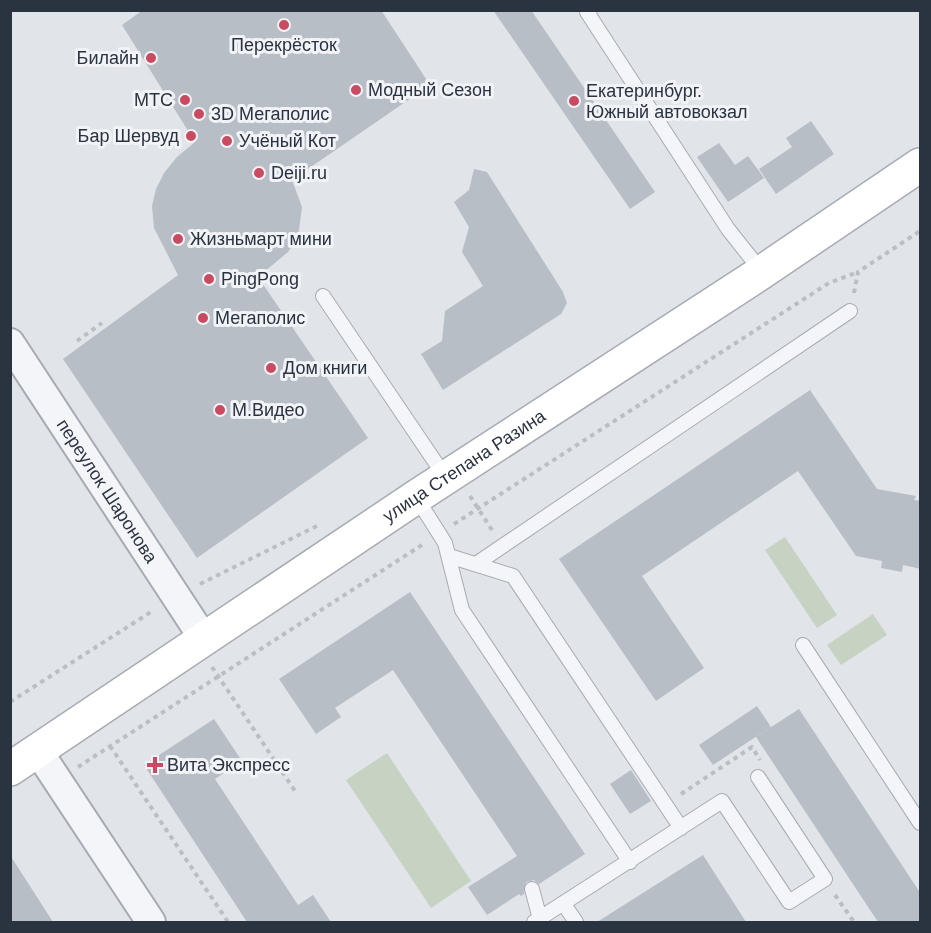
<svg xmlns="http://www.w3.org/2000/svg" width="931" height="933" font-family="Helvetica,sans-serif">
  <rect width="100%" height="100%" fill="#e1e4e9"/>
  <!-- green -->
  <path fill="#c7d3c2" d="M785,537L837,615L817,628L765,550Z
    M873,614L887,635L841,665L827,645Z
    M387,753L471,881L431,908L346,780Z"/>
  <!-- building -->
  <path fill="#b8bec6" d="M143,10H381L430,85L292,180L302,207L298,237L288,252L258,277L368,438L197,558L63,359L178,275L154,228L152,206L156,189L164,173L177,157L195,142L122,25Z
    M493,10H531L655,192L630,209Z
    M811,121L834,154L776,194L759,169L792,147L786,138Z
    M719,143L735,165L748,156L764,178L728,202L697,157Z
    M474,169L487,172L563,292L567,303L561,314L443,390L421,354L442,341L445,311L483,286L462,252L469,227L454,202L469,190Z
    M810,390L877,489L916,496L914,500L921,501V569L903,565L902,572L881,568L882,561L856,556L798,471L642,576L704,668L656,701L559,559Z
    M410,592L585,854L539,884L534,880L526,882L524,894L521,896L519,894L487,915L468,887L517,856L393,670L335,708L341,717L316,734L279,679Z
    M757,706L771,727L713,765L699,745Z
    M799,709L921,894V922H878L756,737Z
    M214,719L242,761L215,779L298,905L313,895L331,922H247L144,765Z
    M631,770L651,801L630,814L610,784Z
    M10,855L53,922H10Z
    M703,855L746,922H597Z"/>
  <g fill="none" stroke-linecap="round" stroke-linejoin="round">
    <defs>
      <path id="lane" d="M590,10L587,12L728,229L762,272
        M323,296L446,478
        M416,497L445,543L462,610L630,862
        M449,556L513,576L681,828
        M476,564L850,311
        M803,645L920,823
        M532,889L540,919
        M563,903L576,922
        M534,922L722,801L789,902L825,879L758,777"/>
      <g id="street">
        <path id="s1" d="M10,343L204,639"/>
        <path d="M38,751L151,922"/>
      </g>
      <g id="secondary">
        <path id="s2" d="M10,769L416,497L762,272L920,165"/>
      </g>
    </defs>
    <!-- lane casing -->
    <use href="#lane" stroke="#a6abb3" stroke-width="16"/>
    <!-- street casing -->
    <use href="#street" stroke="#a6abb3" stroke-width="32"/>
    <!-- secondary casing -->
    <use href="#secondary" stroke="#a6abb3" stroke-width="36"/>
    <!-- path -->
    <path stroke="#bbbfc4" stroke-width="4" stroke-dasharray="4.5 4.5" stroke-linecap="butt" d="M854,293L858,272L920,231
      M77,341L102,323
      M470,496L492,530
      M454,524L829,283L858,272
      M200,584L317,526
      M212,667L295,791
      M10,702L154,610
      M110,746L228,922
      M78,767L425,543
      M681,794L752,747L760,760
      M835,895L854,922"/>
    <!-- lane -->
    <use href="#lane" stroke="#f4f5f8" stroke-width="14"/>
    <!-- street -->
    <use href="#street" stroke="#f4f5f8" stroke-width="28"/>
    <!-- secondary -->
    <use href="#secondary" stroke="#fff" stroke-width="33"/>
  </g>
  <!-- markers -->
  <g fill="#c94b61" stroke="#f1f3f7" stroke-width="2">
    <circle cx="284" cy="25" r="6"/>
    <circle cx="151" cy="58" r="6"/>
    <circle cx="356" cy="90" r="6"/>
    <circle cx="185" cy="100" r="6"/>
    <circle cx="574" cy="101" r="6"/>
    <circle cx="199" cy="114" r="6"/>
    <circle cx="191" cy="136" r="6"/>
    <circle cx="227" cy="141" r="6"/>
    <circle cx="259" cy="173" r="6"/>
    <circle cx="178" cy="239" r="6"/>
    <circle cx="209" cy="279" r="6"/>
    <circle cx="203" cy="318" r="6"/>
    <circle cx="271" cy="368" r="6"/>
    <circle cx="220" cy="410" r="6"/>
    <path d="M152 756h6v6h6v6h-6v6h-6v-6h-6v-6h6z"/>
  </g>
  <g text-anchor="middle" stroke-width="6" stroke-linejoin="round" paint-order="stroke">
    <!-- poi labels -->
    <g font-size="18" fill="#2a3340" stroke="#f1f3f7" text-anchor="start">
      <text x="284" y="51" text-anchor="middle">Перекрёсток</text>
      <text x="139" y="64" text-anchor="end">Билайн</text>
      <text x="368" y="96">Модный Сезон</text>
      <text x="586" y="97">Екатеринбург.<tspan x="586" dy="21">Южный автовокзал</tspan></text>
      <text x="173" y="106" text-anchor="end">МТС</text>
      <text x="211" y="120">3D Мегаполис</text>
      <text x="179" y="142" text-anchor="end">Бар Шервуд</text>
      <text x="239" y="147">Учёный Кот</text>
      <text x="271" y="179">Deiji.ru</text>
      <text x="190" y="245">Жизньмарт мини</text>
      <text x="221" y="285">PingPong</text>
      <text x="215" y="324">Мегаполис</text>
      <text x="283" y="374">Дом книги</text>
      <text x="232" y="416">М.Видео</text>
      <text x="167" y="771">Вита Экспресс</text>
    </g>
    <!-- street labels -->
    <g font-size="18" fill="#2a3340" stroke="#f1f3f7">
      <text dy="6" stroke="none"><textPath href="#s2" startOffset="546">улица Степана Разина</textPath></text>
      <text dy="6" stroke="none"><textPath href="#s1" startOffset="177">переулок Шаронова</textPath></text>
    </g>
  </g>
  <!-- border -->
  <rect width="931" height="933" fill="none" stroke="#2a3340" stroke-width="24"/>
</svg>
